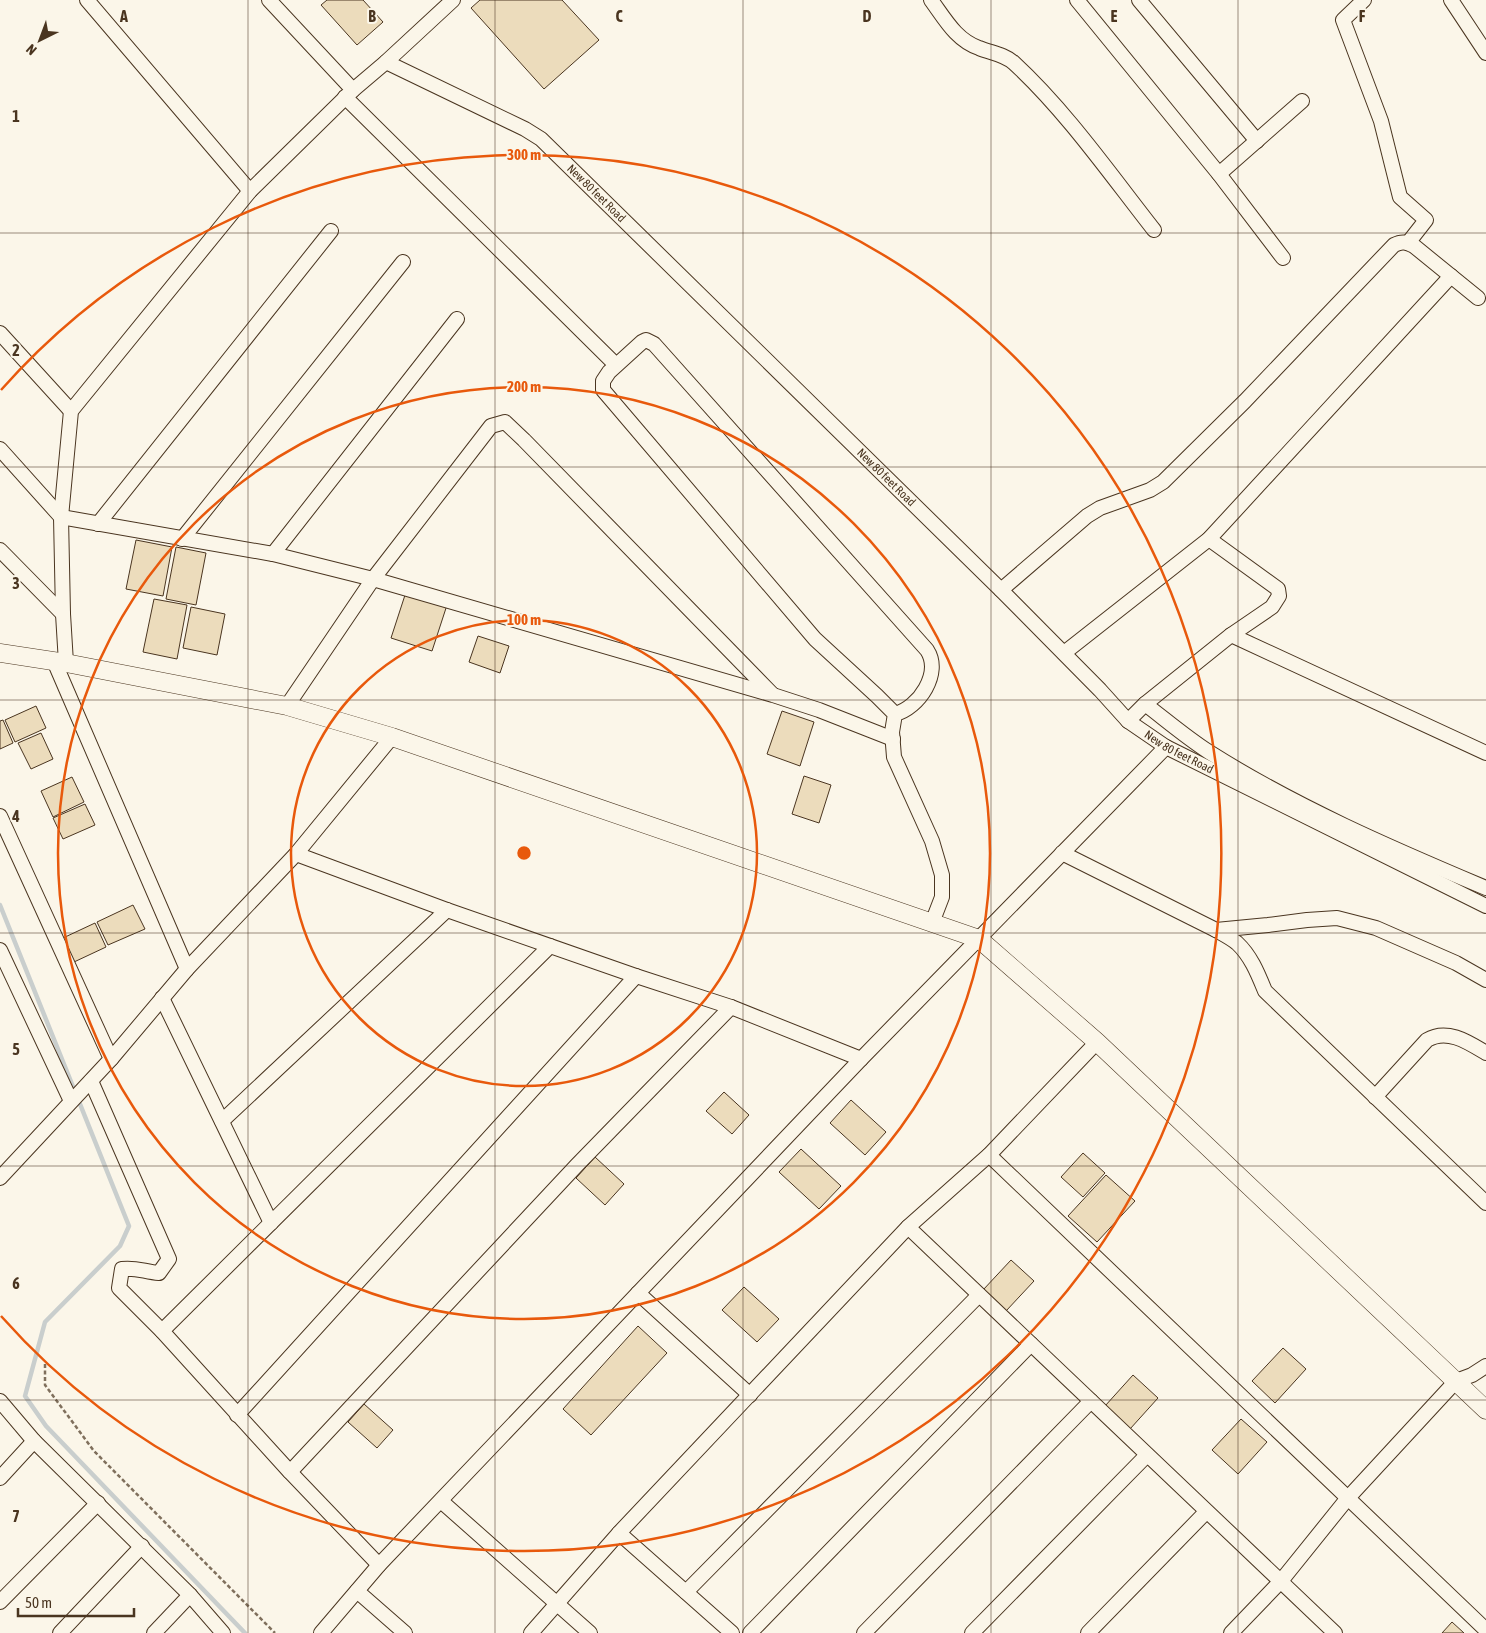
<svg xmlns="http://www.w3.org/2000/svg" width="1486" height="1633" font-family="'Asap Condensed',sans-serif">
  <rect width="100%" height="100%" fill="#fbf6e9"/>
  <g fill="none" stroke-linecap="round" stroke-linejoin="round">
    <!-- stream -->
    <path stroke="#c9cecd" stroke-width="4.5" d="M0,905L129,1226L120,1246L45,1322L25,1396L46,1426L245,1633"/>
  </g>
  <!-- building -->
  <path fill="#ecdcbc" stroke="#4a3520" d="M327,0H363L383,22L357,45L321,5Z
    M480,0H562L599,40L544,89L471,8Z
    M136,540L172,547L163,596L126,589Z
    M176,547L206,553L196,605L166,599Z
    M406,592L447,605L432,651L391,638Z
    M154,599L187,605L177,659L143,652Z
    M191,607L225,614L217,655L183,648Z
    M478,636L509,646L500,673L469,662Z
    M36,706L46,728L15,742L5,720Z
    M782,711L814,722L800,766L767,754Z
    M3,720L13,743L0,749V721Z
    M41,733L53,759L31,769L18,743Z
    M804,776L831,785L819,823L792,814Z
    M72,777L84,802L53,817L41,791Z
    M85,804L95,825L63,839L53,818Z
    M133,905L145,929L108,945L97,922Z
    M95,923L106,947L74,962L63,938Z
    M724,1092L749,1115L732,1134L706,1111Z
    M851,1100L886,1132L865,1155L830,1123Z
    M801,1149L841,1186L819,1209L779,1172Z
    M1083,1153L1105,1173L1083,1197L1061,1177Z
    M595,1157L624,1184L605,1205L576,1178Z
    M1106,1175L1135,1201L1097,1242L1068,1216Z
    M1011,1260L1034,1281L1006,1311L983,1290Z
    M744,1287L779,1319L757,1342L722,1310Z
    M638,1326L667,1353L591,1435L563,1409Z
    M1283,1348L1306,1369L1275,1403L1252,1381Z
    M1133,1375L1158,1398L1130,1429L1105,1406Z
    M364,1404L393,1430L377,1448L348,1422Z
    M1241,1419L1267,1442L1238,1474L1212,1450Z
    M1452,1622L1464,1633H1442Z"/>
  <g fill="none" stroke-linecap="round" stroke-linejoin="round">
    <defs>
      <g id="minor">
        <path d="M87,0L250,191"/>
        <path d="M269,0L353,90"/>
        <path id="s1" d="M453,0L386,62L525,129L541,139L1001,590L1100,690L1128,721L1166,747L1486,906"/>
        <path d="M931,0C945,19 956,40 979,48C991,53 1004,54 1014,63C1066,111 1110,174 1154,230"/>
        <path d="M1077,0L1219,174L1283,258"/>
        <path d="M1139,0L1257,141"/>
        <path d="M1364,0L1343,20L1381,121L1400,197L1426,220L1408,243"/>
        <path d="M1451,0L1486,53"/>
        <path d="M345,97L616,365"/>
        <path d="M1219,174L1302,101"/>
        <path d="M0,333L71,411"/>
        <path d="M0,449L61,517L273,554L373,579L773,695L819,710L893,739"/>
        <path d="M98,524L331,231"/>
        <path d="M182,539L403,262"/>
        <path d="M0,550L63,614"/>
        <path d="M273,554L457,319"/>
        <path d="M1001,590L1087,516L1100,508L1150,490L1163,482L1245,401L1394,245C1402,241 1406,242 1414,246L1478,298"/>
        <path d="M1231,635L1486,753"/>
        <path d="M1064,653L1209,539L1451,276"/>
        <path d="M54,661L187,969"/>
        <path d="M66,663L63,614L61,517L71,411L250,191L353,90L386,62"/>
        <path d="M1145,704C1166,720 1187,738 1209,752C1296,807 1391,848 1486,888"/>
        <path d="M287,706L373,579L491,426L505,422L524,440L772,694"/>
        <path d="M895,714C919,708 942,673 927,650L654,344L646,340L642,342L609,372L603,381V390L815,639L877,696L895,714L892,732L894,757L932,841L942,875V897L932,923"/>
        <path d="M1128,721L1145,704L1231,635L1272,607L1279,596L1278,589L1209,539"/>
        <path d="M0,816L111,1059L0,1178"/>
        <path d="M1062,853L1216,930C1223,934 1231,938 1237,943C1251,956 1258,974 1265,991L1486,1203"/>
        <path d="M296,854L447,910L636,976L731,1007L861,1059"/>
        <path d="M1216,930L1268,925L1307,920L1337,918L1376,928L1456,963L1486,980"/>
        <path d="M0,950L71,1101"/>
        <path d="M162,998L271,1223"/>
        <path d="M111,1059L187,969L296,854L392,737"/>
        <path d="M91,1081L169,1259L159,1273C145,1272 136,1267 122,1269L119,1288L162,1331L290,1472L379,1565"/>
        <path d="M1375,1097L1427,1040C1447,1028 1468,1042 1486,1053"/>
        <path d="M222,1121L447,910"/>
        <path d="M989,1155L1486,1630"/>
        <path d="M908,1227L1335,1633"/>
        <path d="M638,1293L750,1395"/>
        <path d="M162,1331L550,946"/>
        <path d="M0,1401L34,1441L190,1595L223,1633"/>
        <path d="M237,1415L636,976"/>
        <path d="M290,1472L577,1165L731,1007"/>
        <path d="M0,1478L34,1441"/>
        <path d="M441,1501L590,1633"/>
        <path d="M619,1533L732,1633"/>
        <path d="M357,1591L405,1633"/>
        <path d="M686,1592L979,1295"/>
        <path d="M0,1602L98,1503"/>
        <path d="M60,1633L142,1546"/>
        <path d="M154,1633L190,1595"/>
        <path d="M321,1633L379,1565L861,1059L1166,747"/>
        <path d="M531,1633L619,1533L908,1227L989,1155L1097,1042"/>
        <path d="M750,1633L1031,1344"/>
        <path d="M864,1633L1091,1401"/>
        <path d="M972,1633L1147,1455"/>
        <path d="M1088,1633L1206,1512"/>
        <path d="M1231,1633L1281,1581L1347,1499L1456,1381L1472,1375L1486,1366"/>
      </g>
      <path id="tertiary" d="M0,653L66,663L287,706L392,737L979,939L1097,1042L1486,1410"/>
    </defs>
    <!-- minor casing -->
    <use href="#minor" stroke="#4a3520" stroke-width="16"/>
    <!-- tertiary casing -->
    <use href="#tertiary" stroke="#4a3520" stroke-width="19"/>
    <!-- path -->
    <path stroke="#7f6f5c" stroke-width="2.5" stroke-dasharray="4 2.5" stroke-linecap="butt" d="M45,1364V1385L94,1451L275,1633"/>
    <!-- minor -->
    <use href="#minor" stroke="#fbf6e9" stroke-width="14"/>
    <!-- tertiary -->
    <use href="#tertiary" stroke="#fbf6e9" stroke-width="18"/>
  </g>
  <!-- grid -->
  <path fill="none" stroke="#4a3520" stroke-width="1" stroke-opacity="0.55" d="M248,0V1633M495,0V1633M743,0V1633M991,0V1633M1238,0V1633M0,233H1486M0,467H1486M0,700H1486M0,933H1486M0,1166H1486M0,1400H1486"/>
  <!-- distance rings -->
  <g fill="none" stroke="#e8590c" stroke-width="2.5">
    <circle cx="524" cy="853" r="233"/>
    <circle cx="524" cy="853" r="466"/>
    <path d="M1 390A698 698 0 1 1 1 1316"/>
  </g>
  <g text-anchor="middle" stroke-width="4" stroke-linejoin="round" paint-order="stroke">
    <!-- street labels -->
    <g font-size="12" fill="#4a3520" stroke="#fbf6e9">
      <text dy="4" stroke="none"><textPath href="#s1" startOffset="342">New 80 feet Road</textPath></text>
      <text dy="4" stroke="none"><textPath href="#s1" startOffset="748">New 80 feet Road</textPath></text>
      <text dy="4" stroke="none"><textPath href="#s1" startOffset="1151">New 80 feet Road</textPath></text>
    </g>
  </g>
  <g font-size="16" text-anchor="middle" font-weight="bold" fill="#4a3520" stroke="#fbf6e9" stroke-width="4" stroke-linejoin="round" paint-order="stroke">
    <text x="124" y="22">A</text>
    <text x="372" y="22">B</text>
    <text x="619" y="22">C</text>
    <text x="867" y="22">D</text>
    <text x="1114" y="22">E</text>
    <text x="1362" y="22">F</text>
    <text x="16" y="122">1</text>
    <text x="16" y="356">2</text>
    <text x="16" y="589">3</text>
    <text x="16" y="822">4</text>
    <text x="16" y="1055">5</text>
    <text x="16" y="1289">6</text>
    <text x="16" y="1522">7</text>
  </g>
  <circle cx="524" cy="853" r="8" fill="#e8590c" stroke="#fbf6e9" stroke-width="2.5"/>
  <g font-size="15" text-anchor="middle" font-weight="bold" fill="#e8590c" stroke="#fbf6e9" stroke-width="4" stroke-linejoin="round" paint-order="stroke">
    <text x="524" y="160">300 m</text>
    <text x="524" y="392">200 m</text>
    <text x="524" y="625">100 m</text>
  </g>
  <!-- north arrow -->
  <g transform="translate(40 40) rotate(222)" stroke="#fbf6e9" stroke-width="4" paint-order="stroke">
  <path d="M0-4L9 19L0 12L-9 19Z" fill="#4a3520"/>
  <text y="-8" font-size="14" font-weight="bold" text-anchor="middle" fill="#4a3520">N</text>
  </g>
  <!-- scale -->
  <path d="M18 1608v8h116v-8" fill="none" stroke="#4a3520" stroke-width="2.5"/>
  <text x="25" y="1608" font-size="15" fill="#4a3520" stroke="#fbf6e9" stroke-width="4" paint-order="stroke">50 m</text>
</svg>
